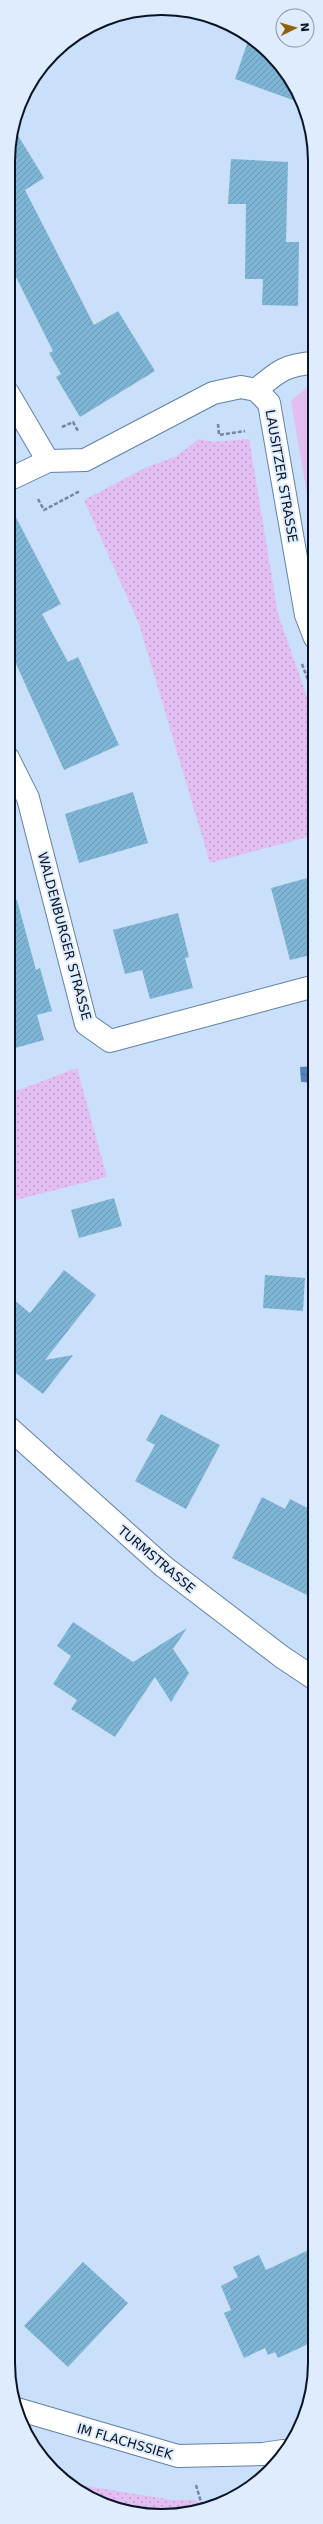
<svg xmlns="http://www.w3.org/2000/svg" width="323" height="2524" font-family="'DejaVu Sans',sans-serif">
  <defs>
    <pattern id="grass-dots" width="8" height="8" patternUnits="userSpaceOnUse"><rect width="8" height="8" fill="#e2bef3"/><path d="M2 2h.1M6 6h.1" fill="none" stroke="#c1a2d0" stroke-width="1.8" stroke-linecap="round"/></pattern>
    <pattern id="water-ripples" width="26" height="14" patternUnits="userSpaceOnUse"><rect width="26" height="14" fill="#5483be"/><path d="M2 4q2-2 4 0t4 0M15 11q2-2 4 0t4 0" fill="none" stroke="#446a9a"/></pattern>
    <pattern id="building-hatch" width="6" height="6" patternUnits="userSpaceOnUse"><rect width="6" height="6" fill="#7eb4d4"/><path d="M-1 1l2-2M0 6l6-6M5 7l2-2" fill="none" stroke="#6c9ab6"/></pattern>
  </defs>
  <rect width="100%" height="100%" fill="#cadffa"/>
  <!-- grass -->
  <path fill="url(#grass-dots)" d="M199,439L212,442L249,439L278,614L315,720V835L210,863L139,624L84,500L147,467L177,456Z
    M77,1068L107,1177L8,1202V1094Z
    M73,2484L173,2500H196L202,2509L152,2516L103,2504Z"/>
  <!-- park -->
  <path fill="#e2bef3" d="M315,387V524H312L291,401L306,388Z"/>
  <!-- water -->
  <path fill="url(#water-ripples)" d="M315,1066V1083L301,1082L300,1067Z"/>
  <!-- building -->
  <path fill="url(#building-hatch)" d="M249,38L270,53L304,104L235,79Z
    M14,129L44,178L25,190L94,325L118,311L155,371L80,417L56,377L61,374L49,353L53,351L8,261V151Z
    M231,159L288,162L286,242H299L298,306L262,305L263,279H245L246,204H228Z
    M8,502L61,604L42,614L68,662L78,657L119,745L64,770L8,646Z
    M133,792L148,843L79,863L65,814Z
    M315,876V954L290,960L271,888Z
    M17,900L36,970L40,968L52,1011L37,1015L44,1040L8,1050V901Z
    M178,913L189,957L185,958L193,988L150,999L142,970L125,974L113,930Z
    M114,1198L122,1226L79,1238L71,1210Z
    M64,1270L96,1295L45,1360L73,1355L43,1394L8,1367V1295L30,1313Z
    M265,1275L305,1278L303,1311L263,1308Z
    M161,1414L220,1445L186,1509L135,1481L155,1445L146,1440Z
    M262,1497L285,1509L290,1499L315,1512V1599L232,1558Z
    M73,1622L133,1662L187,1628L173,1649L189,1673L171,1702L155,1677L115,1737L71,1709L77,1700L53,1684L71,1656L57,1646Z
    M315,2247V2341L278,2358L275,2352L268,2355L265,2348L244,2358L224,2313L231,2310L221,2286L238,2277L233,2267L259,2255L266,2270Z
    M83,2262L128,2303L68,2367L24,2326Z"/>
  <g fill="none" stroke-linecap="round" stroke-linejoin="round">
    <defs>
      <path id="street" d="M256,390C277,372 286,364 315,363
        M8,393L48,461
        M8,480L48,461L85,460L213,393L241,387L256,390L269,403L306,615L315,638
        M8,758L28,798L86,1024L110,1041L315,986
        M8,1427L163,1566L282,1657L315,1679
        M17,2409L178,2456L263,2454L283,2451"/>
    </defs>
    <!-- street casing -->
    <use href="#street" stroke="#6180a9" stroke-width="24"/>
    <!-- path -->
    <path stroke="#75869d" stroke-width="2.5" stroke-dasharray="4 2" stroke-linecap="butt" d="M218,424L219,435L245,431
      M62,427L73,422L78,431
      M38,499L44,510L80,491
      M302,664L315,698
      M196,2485L203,2509"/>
    <!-- street -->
    <use href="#street" stroke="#fff" stroke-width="22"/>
  </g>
  <g text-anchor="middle" stroke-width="4" stroke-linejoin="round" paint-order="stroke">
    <!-- street labels -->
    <g font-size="13" fill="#091525" stroke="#deecfe">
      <text transform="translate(282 476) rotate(80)" y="5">LAUSITZER STRASSE</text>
      <text transform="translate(65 936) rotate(75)" y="5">WALDENBURGER STRASSE</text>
      <text transform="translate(157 1559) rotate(40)" y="5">TURMSTRASSE</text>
      <text transform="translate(125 2441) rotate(16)" y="5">IM FLACHSSIEK</text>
    </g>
  </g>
  <!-- crop -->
  <path d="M0 0H323V2524H0ZM161 15H162A146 146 0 0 1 308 161V2363A146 146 0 0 1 162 2509H161A146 146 0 0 1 15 2363V161A146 146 0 0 1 161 15Z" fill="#deecfe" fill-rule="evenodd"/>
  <path fill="none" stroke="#091525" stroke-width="2" d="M161 15H162A146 146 0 0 1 308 161V2363A146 146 0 0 1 162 2509H161A146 146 0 0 1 15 2363V161A146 146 0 0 1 161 15Z"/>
  <!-- north arrow -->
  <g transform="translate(295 28) rotate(85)"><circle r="19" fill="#deecfe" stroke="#8996a7"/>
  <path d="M0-3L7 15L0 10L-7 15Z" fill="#90620c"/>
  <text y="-6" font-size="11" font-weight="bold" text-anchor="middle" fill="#091525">N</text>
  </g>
</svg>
